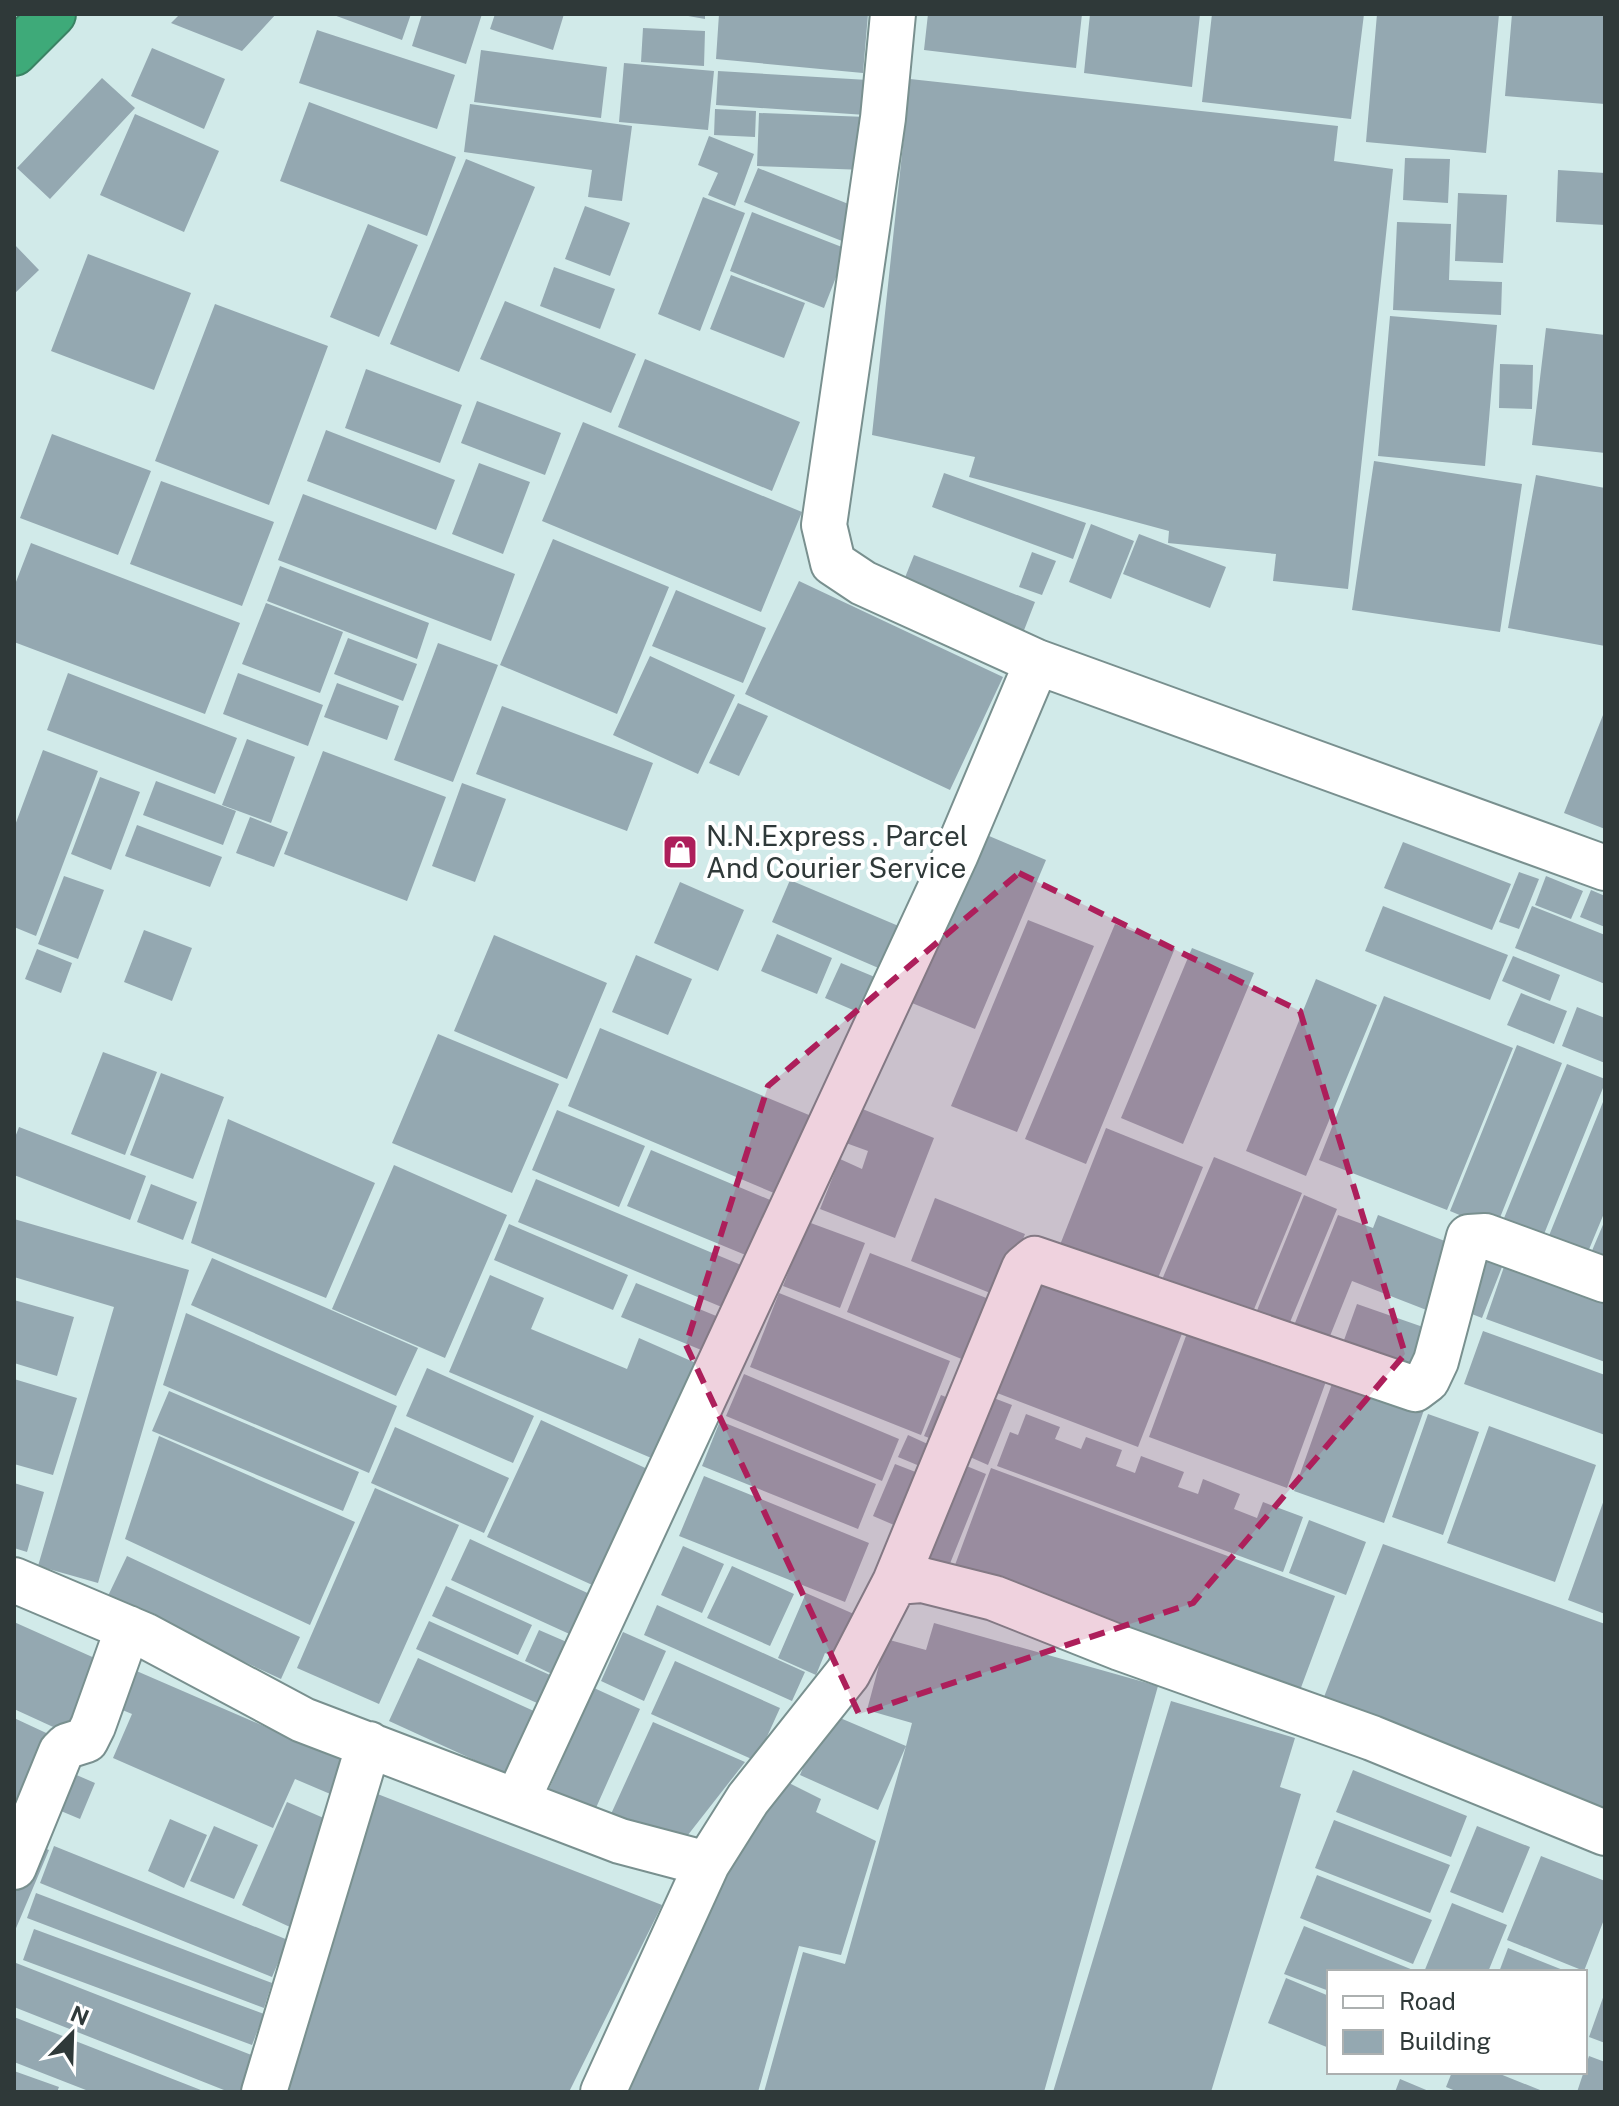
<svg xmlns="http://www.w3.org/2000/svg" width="1619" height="2106" font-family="'Public Sans',sans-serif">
  <rect width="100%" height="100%" fill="#d1eae9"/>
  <!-- building -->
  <path fill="#94a8b1" d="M180,14H276L242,51L171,23Z
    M331,14H411L402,40Z
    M422,14H482L466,64L412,46Z
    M495,14H564L553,50L490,29Z
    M677,14H705V19Z
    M719,14H868L863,73L716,59Z
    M928,14H1082L1076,68L924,50Z
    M1090,14H1200L1192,87L1084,73Z
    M1212,14H1364L1351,119L1202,102Z
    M1377,14H1499L1486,153L1366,142Z
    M1512,14H1605V104L1505,96Z
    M643,28L705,31L704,66L641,62Z
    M317,30L455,75L437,129L299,83Z
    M152,48L225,79L204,129L131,96Z
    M481,50L607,67L601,118L474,102Z
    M624,63L714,71L708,130L619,122Z
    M718,71L868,80L866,115L716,105Z
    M102,78L135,108L50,199L17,168Z
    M910,79L1338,126L1334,161L1393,169L1348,589L1273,581L1276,554L1168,543L1169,531L969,477L975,457L872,435Z
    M309,102L456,157L427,236L280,181Z
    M470,104L632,126L622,201L588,197L592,170L464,152Z
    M715,109L756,111L755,137L714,135Z
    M759,113L867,117L865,170L757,166Z
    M135,114L219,151L184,232L100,195Z
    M709,136L754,154L735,206L708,195L718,173L698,165Z
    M1405,158L1450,159L1448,203L1403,200Z
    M466,159L535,187L459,372L390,344Z
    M758,168L861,209L847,243L744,202Z
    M1558,170L1605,173V225L1556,222Z
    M1458,193L1507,195L1503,263L1455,261Z
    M703,197L745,213L700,331L658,314Z
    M585,206L630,223L610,276L565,259Z
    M752,212L847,249L824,308L730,271Z
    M1397,222L1451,224L1449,280L1502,282L1501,315L1393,310Z
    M368,224L418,245L379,337L330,317Z
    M14,244L39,270L14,294Z
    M88,254L191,293L154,390L51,351Z
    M554,267L615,289L600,329L540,306Z
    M731,275L805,303L784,358L710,329Z
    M505,301L636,354L611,413L480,359Z
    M215,304L328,346L269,505L155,461Z
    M1390,316L1497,325L1485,466L1378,456Z
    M1546,328L1605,335V453L1532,445Z
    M645,359L800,422L772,491L618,427Z
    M1500,364L1533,365L1532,409L1499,408Z
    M366,369L462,405L440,463L345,428Z
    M477,401L561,433L545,475L461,443Z
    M583,422L802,512L761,612L542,521Z
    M326,430L455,480L436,530L307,481Z
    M52,434L151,471L118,555L20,518Z
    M1374,461L1522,484L1500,632L1352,610Z
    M479,463L530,482L503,554L452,534Z
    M944,473L1086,523L1073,559L932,507Z
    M1536,475L1605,488V646L1508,628Z
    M161,481L274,522L242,606L130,564Z
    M303,494L515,574L491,641L278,560Z
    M1091,524L1134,541L1111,599L1069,582Z
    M1139,534L1226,567L1210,608L1123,574Z
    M553,539L669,587L617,714L500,665Z
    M31,543L240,623L205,714L14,642V587Z
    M1032,552L1056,561L1042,595L1019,587Z
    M914,555L1035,602L1021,638L900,590Z
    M280,566L429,623L417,659L267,601Z
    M799,581L1003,677L950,790L745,694Z
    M676,590L766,628L743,683L652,646Z
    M266,603L343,632L320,693L242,664Z
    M348,638L417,664L403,701L334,674Z
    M438,643L498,665L453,782L394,760Z
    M650,656L735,695L698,774L613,735Z
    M68,673L237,738L215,794L47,730Z
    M238,673L323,705L308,746L223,714Z
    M337,683L399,706L387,740L324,717Z
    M738,703L768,716L739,776L709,763Z
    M502,706L653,763L627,831L476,774Z
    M1605,710V829L1564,813Z
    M247,739L295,757L271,823L222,805Z
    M43,750L98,771L36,936L14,927V828Z
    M323,751L446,797L407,901L284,854Z
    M100,777L140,792L111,870L71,854Z
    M156,781L236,811L223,845L143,815Z
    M462,783L506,799L475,882L432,866Z
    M250,817L288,832L274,867L236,853Z
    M137,825L222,857L210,887L125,856Z
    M982,833L1046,860L975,1029L912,1003Z
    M1403,842L1511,884L1492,930L1384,888Z
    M1519,872L1539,879L1519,929L1499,922Z
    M64,876L104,890L78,959L38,944Z
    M1546,876L1583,891L1571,919L1535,905Z
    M790,880L908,930L890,973L772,922Z
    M680,882L744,910L718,971L654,943Z
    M1591,890L1605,896V927L1580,917Z
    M1383,906L1508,955L1490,1000L1365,951Z
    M1532,906L1605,935V984L1515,948Z
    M1028,920L1094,946L1017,1132L951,1106Z
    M1115,924L1175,948L1086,1164L1025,1139Z
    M144,930L192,948L172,1001L124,982Z
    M777,934L832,958L817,994L761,971Z
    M494,935L607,983L567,1079L454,1031Z
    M1192,948L1254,973L1183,1144L1121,1118Z
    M37,949L72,963L61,993L25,979Z
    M636,955L692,979L668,1035L612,1012Z
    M1513,956L1560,975L1550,1001L1502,981Z
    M841,963L882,980L867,1016L825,998Z
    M1316,979L1377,1005L1306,1176L1246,1151Z
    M1521,993L1567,1011L1554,1044L1507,1025Z
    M1384,996L1513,1048L1447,1210L1319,1160Z
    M1577,1007L1605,1018V1063L1562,1046Z
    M600,1028L821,1120L788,1199L568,1106Z
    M438,1034L559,1084L512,1193L392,1143Z
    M1517,1045L1562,1063L1495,1230L1450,1211Z
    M103,1052L157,1072L125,1155L71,1134Z
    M1567,1064L1605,1079V1083L1540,1244L1500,1228Z
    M161,1073L224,1097L193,1179L130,1155Z
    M1605,1097V1211L1585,1259L1546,1243Z
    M860,1108L934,1138L895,1238L820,1209L840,1159L862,1169L868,1151L846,1143Z
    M557,1110L645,1146L619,1207L532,1170Z
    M228,1119L375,1183L326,1298L191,1243Z
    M19,1127L146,1176L130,1220L14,1175V1140Z
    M1106,1128L1203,1167L1152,1293L1056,1255Z
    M651,1150L782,1205L760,1261L627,1206Z
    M1214,1157L1302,1193L1250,1319L1161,1282Z
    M394,1165L507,1215L445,1358L332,1309Z
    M536,1179L753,1270L736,1313L518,1222Z
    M151,1184L197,1202L183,1240L137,1222Z
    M1304,1195L1337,1209L1288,1327L1256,1313Z
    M935,1198L1025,1234L1000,1297L911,1261Z
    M1338,1215L1373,1228L1378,1215L1455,1245L1429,1311L1352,1281L1326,1346L1291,1333Z
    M14,1219L189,1270L98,1583L38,1566L114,1307L14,1277Z
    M1605,1220V1259L1591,1253Z
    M808,1222L865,1243L840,1308L783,1286Z
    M509,1224L628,1275L613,1310L494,1260Z
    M870,1253L989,1299L964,1360L847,1312Z
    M1473,1255L1502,1267L1482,1318L1454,1307Z
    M212,1258L418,1348L396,1396L191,1305Z
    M1506,1261L1605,1297V1362L1486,1319Z
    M490,1275L544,1298L531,1329L627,1369L639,1338L698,1364L656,1460L449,1372Z
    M1036,1275L1183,1331L1138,1447L992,1391Z
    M636,1283L726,1320L711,1354L621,1317Z
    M779,1293L950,1361L921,1435L750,1367Z
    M14,1300L74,1317L57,1376L14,1363Z
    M1357,1304L1423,1327L1406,1378L1339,1354Z
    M186,1313L397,1406L369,1473L163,1385Z
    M1190,1325L1328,1376L1287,1488L1149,1437Z
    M1483,1331L1605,1375V1435L1464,1384Z
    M427,1368L534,1416L513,1463L406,1416Z
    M744,1374L899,1439L882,1481L726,1416Z
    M1334,1378L1424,1410L1384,1523L1294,1491Z
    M14,1379L77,1398L53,1475L14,1464Z
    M169,1391L359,1472L343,1511L152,1431Z
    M978,1392L1012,1405L988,1465L954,1450Z
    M941,1395L963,1404L947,1445L924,1436Z
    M1026,1414L1060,1427L1055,1439L1081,1449L1086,1437L1122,1450L1116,1466L1135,1473L1141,1456L1184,1472L1178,1487L1198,1494L1203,1479L1240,1494L1234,1509L1257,1518L1263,1502L1303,1517L1283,1572L997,1466L1010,1432L1018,1435Z
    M1428,1414L1479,1432L1443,1535L1392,1517Z
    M541,1420L654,1472L601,1589L487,1537Z
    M720,1421L876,1484L858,1529L702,1466Z
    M1489,1426L1596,1465L1555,1582L1447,1543Z
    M395,1427L509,1478L484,1533L371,1483Z
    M908,1435L943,1451L934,1472L898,1457Z
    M159,1436L355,1522L310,1625L125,1539Z
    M947,1458L986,1474L949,1566L911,1550Z
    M895,1464L931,1478L908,1531L873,1516Z
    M991,1468L1335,1596L1299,1693L955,1565Z
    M704,1476L869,1543L845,1602L679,1536Z
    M14,1483L44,1492L27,1552L14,1548Z
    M375,1488L459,1525L379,1704L297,1668Z
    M1605,1497V1614L1568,1600Z
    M1309,1520L1366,1542L1346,1595L1289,1573Z
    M470,1539L594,1596L576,1637L451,1580Z
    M1383,1544L1605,1624V1820L1319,1710Z
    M683,1546L724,1564L702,1613L661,1595Z
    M127,1556L300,1637L281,1679L107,1598Z
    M732,1566L794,1594L770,1646L707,1618Z
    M446,1586L532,1625L518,1655L432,1616Z
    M806,1593L863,1618L844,1661L825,1653L816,1675L778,1658Z
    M657,1605L805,1672L792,1701L644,1635Z
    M429,1621L559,1679L546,1707L416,1649Z
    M14,1622L108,1664L75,1737L14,1709Z
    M934,1623L1158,1686L1044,2092H764L803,1952L845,1964L906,1746L878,1810L800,1775L826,1712L906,1746L912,1723L867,1710L886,1639L926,1650Z
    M539,1630L569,1643L554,1675L525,1661Z
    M623,1632L666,1651L644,1701L601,1681Z
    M418,1658L536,1712L507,1775L389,1721Z
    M675,1661L780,1708L756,1761L651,1714Z
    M125,1666L349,1763L335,1796L295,1779L273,1828L113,1758L132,1714L108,1704Z
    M594,1688L640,1709L591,1819L545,1798Z
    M1171,1701L1295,1738L1280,1787L1301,1794L1211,2092H1053Z
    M14,1718L57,1738L24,1807L14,1802Z
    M653,1722L745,1762L684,1840L611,1814Z
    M65,1770L95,1783L80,1819L49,1806Z
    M1353,1770L1467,1816L1451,1857L1336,1812Z
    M787,1782L821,1799L816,1812L876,1841L841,1955L799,1946L758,2092H625L725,1878Z
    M375,1793L662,1905L569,2092H283Z
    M287,1802L335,1823L290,1927L242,1905Z
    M170,1819L207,1835L184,1888L148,1871Z
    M1334,1820L1450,1865L1430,1913L1315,1868Z
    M214,1826L258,1845L234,1899L190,1881Z
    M1477,1826L1530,1847L1503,1913L1450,1892Z
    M30,1842L49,1850L14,1933V1881Z
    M54,1846L288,1940L272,1977L40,1883Z
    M1541,1856L1605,1881V1917L1584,1971L1507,1940Z
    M1317,1875L1432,1920L1413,1964L1300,1918Z
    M36,1893L272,1983L264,2008L27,1918Z
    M1452,1903L1507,1925L1488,1972H1424Z
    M1304,1926L1418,1972H1329V1991L1284,1974Z
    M34,1929L264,2014L252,2045L23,1960Z
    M1508,1948L1568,1972H1499Z
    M16,1963L254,2056L240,2092H229L14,2007Z
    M1286,1978L1329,1996V2048L1268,2023Z
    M1605,1992V2043L1589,2037Z
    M14,2017L206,2092H91L14,2062Z
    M1589,2056L1605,2062V2092H1577Z
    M14,2071L59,2087L57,2092H14Z
    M1452,2072H1495L1545,2092H1458L1446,2087Z
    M1400,2079L1431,2092H1395Z"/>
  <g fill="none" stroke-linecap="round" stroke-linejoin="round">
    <defs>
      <path id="minor" d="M893,14L883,118L824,525L833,563L863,583L1037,662L1605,868
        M14,1580L144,1635L303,1720L620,1841L707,1864
        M895,1582L1024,1268L1035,1259L1415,1389L1427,1380L1436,1361L1469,1237L1485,1236L1605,1280
        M517,1801L956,854L1037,662
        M14,1867L61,1752L67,1746L86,1740L93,1726L128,1628
        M264,2092L369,1744
        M603,2092L707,1864L748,1799L848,1673L895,1582L922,1580L994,1598L1120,1648L1372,1738L1605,1833"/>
      <path id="highway" d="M14,53L53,14"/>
    </defs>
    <!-- minor casing -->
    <use href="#minor" stroke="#79908f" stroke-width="48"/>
    <!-- highway casing -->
    <use href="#highway" stroke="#398263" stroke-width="48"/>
    <!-- minor -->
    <use href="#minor" stroke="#fff" stroke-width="44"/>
    <!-- highway -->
    <use href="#highway" stroke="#3eaa79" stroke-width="44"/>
  </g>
  <!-- marked area -->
  <path fill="#ad1f5b" fill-opacity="0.2" stroke="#ad1f5b" stroke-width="6" stroke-dasharray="16 10" stroke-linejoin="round" d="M1019,873L1300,1011L1405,1354L1193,1603L859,1714L686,1345L768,1086Z"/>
  <!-- icons -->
  <defs>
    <symbol id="shop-square" viewBox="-11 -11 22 22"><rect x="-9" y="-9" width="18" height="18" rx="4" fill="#ad1f5b" stroke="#fff"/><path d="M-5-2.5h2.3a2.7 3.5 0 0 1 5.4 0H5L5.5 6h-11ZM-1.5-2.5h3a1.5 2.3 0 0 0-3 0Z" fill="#fff"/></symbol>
  </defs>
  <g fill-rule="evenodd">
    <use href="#shop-square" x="660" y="832" width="40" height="40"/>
  </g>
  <g text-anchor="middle" stroke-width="8" stroke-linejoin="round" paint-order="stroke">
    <!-- poi labels -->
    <g font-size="28" fill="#2f3939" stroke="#fff" text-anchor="start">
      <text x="706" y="846">N.N.Express . Parcel<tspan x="706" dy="32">And Courier Service</tspan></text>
    </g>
  </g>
  <!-- border -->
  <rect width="1619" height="2106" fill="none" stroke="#2f3939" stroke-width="32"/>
  <!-- legend -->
  <rect x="1327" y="1970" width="260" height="104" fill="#ffffff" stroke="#acb0b0" stroke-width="2"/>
  <rect x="1343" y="1996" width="40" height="12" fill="#ffffff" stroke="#acb0b0" stroke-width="2"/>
  <text x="1399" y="2010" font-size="24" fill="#2f3939">Road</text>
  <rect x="1343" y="2030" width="40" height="24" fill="#94a8b1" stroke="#acb0b0" stroke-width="2"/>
  <text x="1399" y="2050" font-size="24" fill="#2f3939">Building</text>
  <!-- north arrow -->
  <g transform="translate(72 2034) rotate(23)" stroke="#ffffff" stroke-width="6" paint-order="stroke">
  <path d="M0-6L14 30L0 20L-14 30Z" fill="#2f3939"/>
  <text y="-12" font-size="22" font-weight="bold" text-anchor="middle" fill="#2f3939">N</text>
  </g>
</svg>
